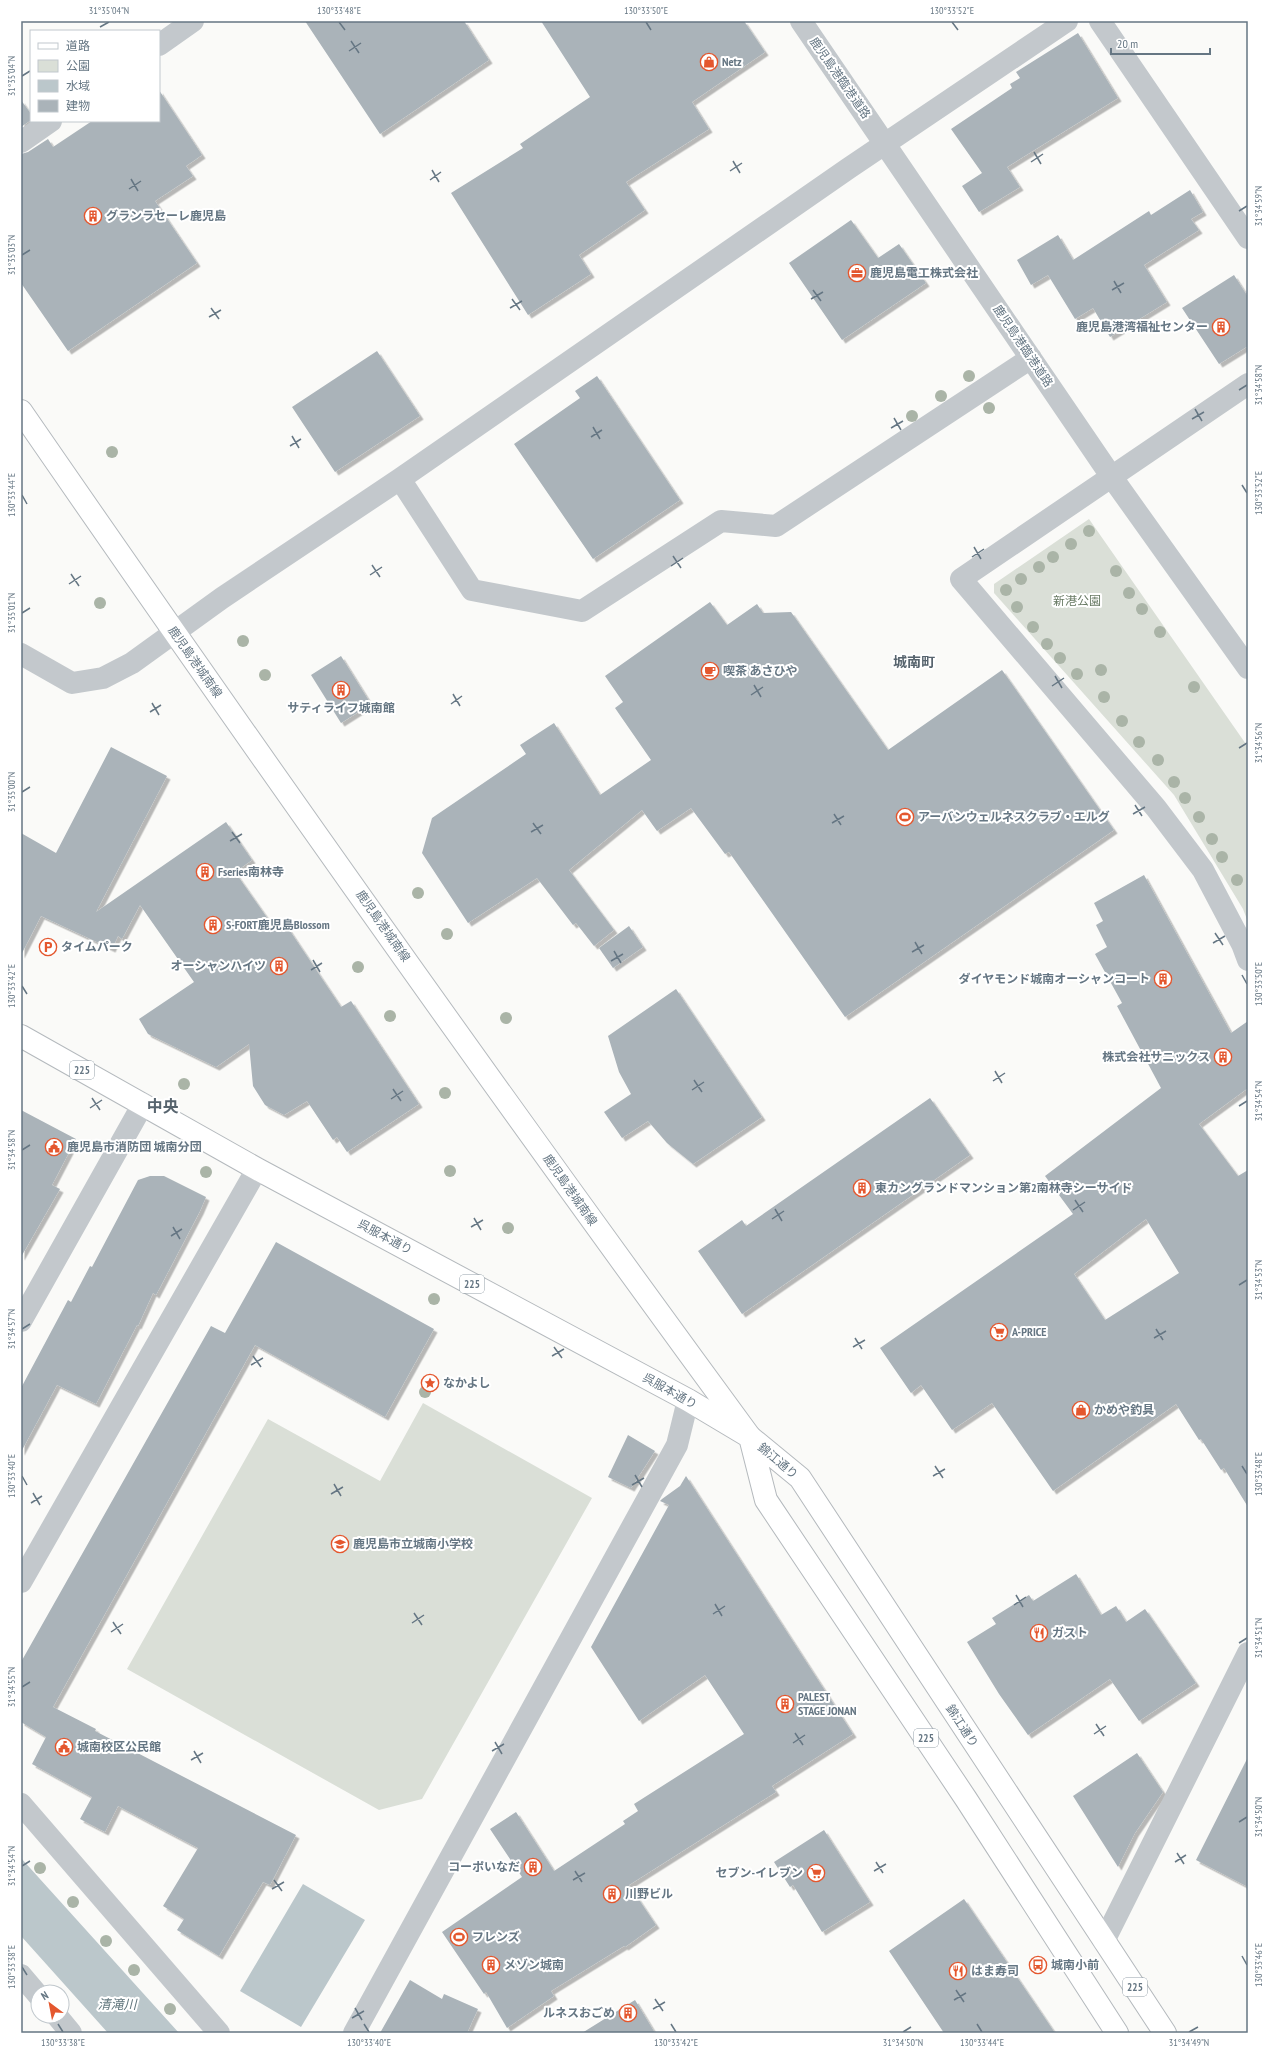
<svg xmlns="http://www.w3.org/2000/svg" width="1269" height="2054" font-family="'PT Sans Narrow','Noto Sans JP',sans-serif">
  <defs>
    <filter id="shadow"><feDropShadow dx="3.5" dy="3.5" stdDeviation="0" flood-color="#0004"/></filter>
  </defs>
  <rect width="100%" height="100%" fill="#fafaf8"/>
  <!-- green -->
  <path fill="#dadfd7" d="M1089,519L1248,747V922L1243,909L1174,795L994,593V584Z
    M423,1403L592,1498L422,1799L379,1810L127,1669L268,1419L380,1481Z"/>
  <!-- water -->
  <path fill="#bbc7cb" d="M21,1858L179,2033H108L21,1936Z
    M303,1884L365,1920L301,2027L240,1991Z"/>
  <!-- building -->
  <path fill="#aab3b9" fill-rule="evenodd" filter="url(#shadow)" d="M305,21H464L489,60L380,134Z
    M541,21H744L765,52L692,102L709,129L626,182L645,210L579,255L591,274L528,315L451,193L523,148L520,144L590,97Z
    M1078,33L1118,98L1007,167L1020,187L979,212L962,186L982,173L951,129L1012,88L1010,84L1020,78L1016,72Z
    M159,90L202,155L186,166L193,176L155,201L197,263L68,351L21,283V154L28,152L48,139L53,147L92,121H159Z
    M21,100L31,114V120L21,127Z
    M1190,190L1203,212L1191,219L1199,230L1144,265L1167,302L1110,337L1093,308L1075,319L1048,275L1031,285L1017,260L1058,235L1073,260L1149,211L1151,215Z
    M851,220L878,258L899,244L926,283L842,340L789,263Z
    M1234,275L1248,297V346L1219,364L1182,308Z
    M377,351L420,416L335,472L292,407Z
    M597,376L680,500L593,559L514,444L580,398L575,391Z
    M710,602L727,625L757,604L763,613L791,612L888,750L1002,670L1114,830L845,1017L729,852L725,854L691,808L657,831L642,810L569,870L614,930L594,946L576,923L573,925L537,878L468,923L422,853L432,818L526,754L520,745L554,723L600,795L651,760L615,708L623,702L605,676Z
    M341,656L371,704L341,723L311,675Z
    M111,747L167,776L96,912L226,822L252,860L235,872L275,929L284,922L341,1007L351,1001L419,1104L347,1152L337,1137L333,1140L307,1101L284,1115L265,1105L253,1086L249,1044L216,1067L148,1034L139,1019L194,982L140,905L122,939L118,936L112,949L41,916L21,955V833L56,853Z
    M1144,875L1231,1033L1248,1021V1088L1199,1124L1238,1176L1248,1170V1507L1224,1468L1221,1470L1201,1439L1199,1440L1176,1404L1053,1491L992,1403L952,1430L921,1385L911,1393L880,1348L1073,1214L1045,1176L1161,1088L1117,1006L1122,1003L1095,954L1107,947L1096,925L1103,921L1094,903ZM1146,1219L1179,1273L1105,1320L1074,1274Z
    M629,926L643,947L613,968L599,948Z
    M676,989L762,1117L693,1164L667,1143L648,1121L622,1138L604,1112L631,1094L619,1072L608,1036Z
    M930,1098L970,1155L742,1314L698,1251L742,1220L746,1226Z
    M21,1110L76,1139L52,1185L60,1189L21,1257Z
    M150,1176H164L206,1197L200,1211L156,1295L153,1293L138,1326L137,1325L96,1404L57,1385L21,1452V1388L68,1300L71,1302L90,1266L92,1267L138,1180Z
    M276,1242L434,1329L385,1417L255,1345L53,1707L96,1729L95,1731L296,1835L270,1885L263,1882L219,1956L177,1930L184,1919L163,1906L198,1848L118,1806L105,1832L80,1819L92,1797L32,1764L46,1737L21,1722V1662L211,1326L225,1333Z
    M628,1435L655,1451L631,1488L608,1477Z
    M686,1476L853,1734L772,1786L776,1792L629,1885L656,1925L625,1947L624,1946L551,1991L554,1996L507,2028L486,1992L484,1994L442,1932L522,1877L490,1829L516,1812L554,1871L625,1824L623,1821L638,1811L634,1804L744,1734L705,1675L639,1721L591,1647L669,1505L660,1501L662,1499L680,1486Z
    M1076,1574L1101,1615L1116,1606L1126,1622L1145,1609L1196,1683L1139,1721L1110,1679L1028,1735L999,1694L967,1642L996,1624L992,1618L1029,1595L1033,1601Z
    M1137,1753L1163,1792L1135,1833L1118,1867L1073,1796Z
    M1248,1757V1887L1196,1860Z
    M824,1830L870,1902L822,1932L793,1885L790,1887L774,1862Z
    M964,1899L1055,2033H944L889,1951Z
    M410,1980L442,1999L444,1994L478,2009L467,2033H380Z
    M635,2000L655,2033H582Z"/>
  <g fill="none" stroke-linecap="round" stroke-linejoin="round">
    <defs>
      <path id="major" d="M21,411C259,756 502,1099 750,1437"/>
      <path id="highway" d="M21,1036L257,1169L688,1400L750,1437L800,1478L1165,2033
        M750,1437L766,1500L966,1799L1117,2033"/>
    </defs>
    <!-- major casing -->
    <use href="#major" stroke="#b5babe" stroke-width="24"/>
    <!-- highway casing -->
    <use href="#highway" stroke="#b4b9bd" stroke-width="24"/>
    <!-- minor -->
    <path stroke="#c3c8cc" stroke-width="22" d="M801,21L1111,476L1248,668
      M1100,21L1248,238
      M159,45L193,21
      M21,142L51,121
      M1248,384L961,579L1156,808L1203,870L1242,944L1248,960
      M400,479L472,590L582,611L721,521L776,526L1031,358
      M21,654L72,683L103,678L132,663L222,598L400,479L849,168L1067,21
      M21,1321L143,1104
      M21,1582L257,1169
      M21,1804L219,2033
      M1104,1941L1248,1653
      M21,1975L38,1995
      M57,2016L71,2033
      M354,2033L677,1445L688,1400"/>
    <!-- major -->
    <use href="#major" stroke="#fff" stroke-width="22"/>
    <!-- highway -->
    <use href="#highway" stroke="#fff" stroke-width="22"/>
  </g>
  <!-- trees -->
  <g fill="#aab4a7">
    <circle cx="969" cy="376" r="6"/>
    <circle cx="941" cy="396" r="6"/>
    <circle cx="989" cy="408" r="6"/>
    <circle cx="912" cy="416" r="6"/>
    <circle cx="112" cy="452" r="6"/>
    <circle cx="1089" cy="531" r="6"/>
    <circle cx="1071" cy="544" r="6"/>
    <circle cx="1053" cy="557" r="6"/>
    <circle cx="1039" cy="567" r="6"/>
    <circle cx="1116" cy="571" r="6"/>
    <circle cx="1021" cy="579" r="6"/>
    <circle cx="1006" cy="590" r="6"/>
    <circle cx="1129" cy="593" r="6"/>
    <circle cx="100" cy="603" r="6"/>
    <circle cx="1017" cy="607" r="6"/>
    <circle cx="1142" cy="609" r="6"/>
    <circle cx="1033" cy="627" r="6"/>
    <circle cx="1160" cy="632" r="6"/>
    <circle cx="243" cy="641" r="6"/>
    <circle cx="1047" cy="644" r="6"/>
    <circle cx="1060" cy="658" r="6"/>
    <circle cx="1101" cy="670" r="6"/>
    <circle cx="1077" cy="674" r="6"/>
    <circle cx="265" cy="675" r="6"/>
    <circle cx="1194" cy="687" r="6"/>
    <circle cx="1104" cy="697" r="6"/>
    <circle cx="1122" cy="721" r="6"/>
    <circle cx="1139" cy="742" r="6"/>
    <circle cx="1158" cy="760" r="6"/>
    <circle cx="1174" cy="782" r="6"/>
    <circle cx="1185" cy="798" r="6"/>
    <circle cx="1199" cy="817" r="6"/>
    <circle cx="1212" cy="839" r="6"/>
    <circle cx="1222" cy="857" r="6"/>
    <circle cx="1237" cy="880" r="6"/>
    <circle cx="418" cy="893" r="6"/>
    <circle cx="447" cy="934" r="6"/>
    <circle cx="358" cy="967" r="6"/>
    <circle cx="390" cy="1016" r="6"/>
    <circle cx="506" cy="1018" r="6"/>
    <circle cx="184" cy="1084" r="6"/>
    <circle cx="445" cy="1093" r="6"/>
    <circle cx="450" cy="1171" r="6"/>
    <circle cx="206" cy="1172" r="6"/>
    <circle cx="508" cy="1228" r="6"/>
    <circle cx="434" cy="1299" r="6"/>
    <circle cx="425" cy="1392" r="6"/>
    <circle cx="40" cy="1868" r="6"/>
    <circle cx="73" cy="1902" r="6"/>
    <circle cx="106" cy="1941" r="6"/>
    <circle cx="134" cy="1970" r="6"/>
    <circle cx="170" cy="2009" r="6"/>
  </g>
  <!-- ticks -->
  <path fill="none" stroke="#657683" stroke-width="1.5" d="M339,22L345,30M646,22L651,30M952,22L958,30M100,27L109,22M351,41L359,53M349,51L361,43M22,76L30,71M1034,152L1041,164M733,161L740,173M1031,162L1043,154M432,170L439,182M730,171L742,163M131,179L138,191M430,180L441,172M129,189L141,181M1239,211L1247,206M22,255L30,250M1114,281L1121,293M813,290L821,301M1112,290L1124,283M512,299L520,310M811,299L823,292M211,308L219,319M510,308L522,301M209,317L221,310M1239,390L1247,385M1195,409L1202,421M894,418L901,430M1192,419L1204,412M593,427L600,439M891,428L903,421M292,436L299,448M591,437L602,430M290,446L301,439M1242,485L1247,493M22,495L27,504M974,547L981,559M673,556L681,568M972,557L984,549M372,565L380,577M671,566L683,558M71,574L79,586M370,575L382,567M69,584L81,576M22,613L30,608M1055,676L1062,688M754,685L761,697M1052,686L1064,678M453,694L460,706M751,695L763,687M152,703L159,715M451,704L462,696M150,712L161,705M1239,748L1247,743M22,792L30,787M1135,805L1142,816M834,814L841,825M1133,814L1145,807M533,823L541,834M832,823L844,816M232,832L240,843M531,832L543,825M230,841L242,834M1215,933L1223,945M915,942L922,954M1213,943L1225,936M614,951L621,963M912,952L924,945M313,960L320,972M611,961L623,954M311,970L322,963M1242,975L1247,984M22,986L27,994M995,1071L1002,1083M694,1080L702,1092M993,1081L1005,1073M393,1089L401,1101M692,1090L704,1082M92,1098L100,1110M391,1099L403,1091M1239,1106L1247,1101M90,1108L102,1100M22,1150L30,1145M1075,1200L1083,1212M775,1209L782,1221M1073,1210L1085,1202M474,1218L481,1230M772,1219L784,1211M173,1227L180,1239M471,1227L483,1220M171,1236L182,1229M1239,1285L1247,1280M22,1329L30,1324M1156,1329L1163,1340M855,1338L862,1349M1154,1338L1166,1331M554,1347L562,1358M853,1347L865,1340M253,1356L261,1367M552,1356L564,1349M251,1365L263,1358M935,1466L943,1478M1242,1466L1247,1474M635,1475L642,1487M22,1476L27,1485M933,1476L945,1469M334,1484L341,1496M632,1485L644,1478M33,1493L40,1505M331,1494L343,1487M31,1503L42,1496M1016,1595L1023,1607M715,1604L722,1616M1014,1605L1026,1597M414,1613L422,1625M713,1614L725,1606M113,1622L121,1634M412,1623L424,1615M111,1632L123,1624M1239,1643L1247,1638M22,1687L30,1682M1096,1724L1104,1736M795,1733L803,1745M1094,1734L1106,1726M495,1742L502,1754M793,1743L805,1735M194,1751L201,1763M492,1751L504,1744M191,1760L203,1753M1239,1822L1247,1817M1177,1853L1184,1864M876,1862L883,1873M1175,1862L1186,1855M22,1866L30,1861M575,1871L582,1882M874,1871L886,1864M274,1880L282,1891M573,1880L585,1873M272,1889L284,1882M1242,1956L1247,1965M22,1967L27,1975M956,1990L964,2002M655,1999L663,2011M954,2000L966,1993M355,2008L362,2020M653,2009L665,2002M352,2018L364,2011M58,2024L63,2032M364,2024L369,2032M671,2024L676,2032M977,2024L982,2032M903,2032L911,2027M1189,2032L1198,2027"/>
  <!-- icons -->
  <defs>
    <symbol id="shop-ring" viewBox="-11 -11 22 22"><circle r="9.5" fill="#fff" stroke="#e4572e" stroke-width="1.5"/><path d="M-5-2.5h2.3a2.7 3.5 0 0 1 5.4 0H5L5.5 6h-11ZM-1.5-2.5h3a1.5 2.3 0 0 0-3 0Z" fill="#e4572e"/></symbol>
    <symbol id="building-ring" viewBox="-11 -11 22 22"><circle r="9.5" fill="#fff" stroke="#e4572e" stroke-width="1.5"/><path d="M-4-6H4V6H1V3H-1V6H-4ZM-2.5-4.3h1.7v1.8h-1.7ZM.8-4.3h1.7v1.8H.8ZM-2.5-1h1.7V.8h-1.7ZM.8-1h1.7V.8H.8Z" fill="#e4572e"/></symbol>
    <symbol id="office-ring" viewBox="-11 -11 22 22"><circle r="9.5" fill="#fff" stroke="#e4572e" stroke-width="1.5"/><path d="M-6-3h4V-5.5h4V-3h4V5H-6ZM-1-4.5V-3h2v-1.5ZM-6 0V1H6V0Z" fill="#e4572e"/></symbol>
    <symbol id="cafe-ring" viewBox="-11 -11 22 22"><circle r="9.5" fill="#fff" stroke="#e4572e" stroke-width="1.5"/><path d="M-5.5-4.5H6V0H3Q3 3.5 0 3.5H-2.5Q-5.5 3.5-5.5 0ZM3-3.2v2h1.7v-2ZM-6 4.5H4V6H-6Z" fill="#e4572e"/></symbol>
    <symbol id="stadium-ring" viewBox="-11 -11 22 22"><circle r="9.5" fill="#fff" stroke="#e4572e" stroke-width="1.5"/><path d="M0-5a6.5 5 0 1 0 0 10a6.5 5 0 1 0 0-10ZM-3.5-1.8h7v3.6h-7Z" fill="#e4572e"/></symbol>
    <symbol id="parking-ring" viewBox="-11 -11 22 22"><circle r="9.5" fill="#fff" stroke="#e4572e" stroke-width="1.5"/><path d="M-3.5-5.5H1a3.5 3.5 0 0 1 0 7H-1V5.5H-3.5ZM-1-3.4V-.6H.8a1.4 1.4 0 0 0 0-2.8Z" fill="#e4572e"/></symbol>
    <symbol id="civic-ring" viewBox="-11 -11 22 22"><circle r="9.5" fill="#fff" stroke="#e4572e" stroke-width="1.5"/><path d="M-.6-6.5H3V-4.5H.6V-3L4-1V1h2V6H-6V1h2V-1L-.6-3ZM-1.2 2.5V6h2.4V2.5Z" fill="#e4572e"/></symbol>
    <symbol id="supermarket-ring" viewBox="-11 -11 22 22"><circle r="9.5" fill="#fff" stroke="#e4572e" stroke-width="1.5"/><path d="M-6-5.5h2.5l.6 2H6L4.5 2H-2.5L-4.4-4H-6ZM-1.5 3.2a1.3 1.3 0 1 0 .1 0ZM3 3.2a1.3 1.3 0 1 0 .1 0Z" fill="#e4572e"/></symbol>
    <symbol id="sight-ring" viewBox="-11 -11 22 22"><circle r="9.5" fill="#fff" stroke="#e4572e" stroke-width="1.5"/><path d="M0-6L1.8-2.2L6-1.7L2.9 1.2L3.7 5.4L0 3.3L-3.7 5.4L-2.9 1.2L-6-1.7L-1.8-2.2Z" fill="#e4572e"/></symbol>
    <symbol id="school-ring" viewBox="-11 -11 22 22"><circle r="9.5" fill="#fff" stroke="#e4572e" stroke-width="1.5"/><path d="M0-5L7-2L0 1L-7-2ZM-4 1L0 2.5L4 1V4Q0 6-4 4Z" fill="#e4572e"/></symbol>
    <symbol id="restaurant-ring" viewBox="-11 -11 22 22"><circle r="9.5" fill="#fff" stroke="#e4572e" stroke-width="1.5"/><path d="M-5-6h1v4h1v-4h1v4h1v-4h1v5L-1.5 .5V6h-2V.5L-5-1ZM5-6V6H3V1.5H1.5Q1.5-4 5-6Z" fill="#e4572e"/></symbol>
    <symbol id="bus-ring" viewBox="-11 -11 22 22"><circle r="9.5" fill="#fff" stroke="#e4572e" stroke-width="1.5"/><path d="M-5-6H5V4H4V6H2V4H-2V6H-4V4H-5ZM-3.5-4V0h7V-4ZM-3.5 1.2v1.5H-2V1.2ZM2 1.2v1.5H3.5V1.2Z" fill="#e4572e"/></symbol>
  </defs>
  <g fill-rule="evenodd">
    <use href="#shop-ring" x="699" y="52" width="20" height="20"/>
    <use href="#building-ring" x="83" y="206" width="20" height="20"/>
    <use href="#office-ring" x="847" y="263" width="20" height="20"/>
    <use href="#building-ring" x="1211" y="317" width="20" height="20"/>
    <use href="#cafe-ring" x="700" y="661" width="20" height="20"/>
    <use href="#building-ring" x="331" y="680" width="20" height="20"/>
    <use href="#stadium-ring" x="895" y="807" width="20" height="20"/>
    <use href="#building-ring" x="195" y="862" width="20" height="20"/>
    <use href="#building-ring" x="203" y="915" width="20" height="20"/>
    <use href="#parking-ring" x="38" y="937" width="20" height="20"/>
    <use href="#building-ring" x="269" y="956" width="20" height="20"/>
    <use href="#building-ring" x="1153" y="969" width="20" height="20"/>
    <use href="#building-ring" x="1213" y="1047" width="20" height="20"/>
    <use href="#civic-ring" x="44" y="1137" width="20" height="20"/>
    <use href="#building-ring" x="852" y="1178" width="20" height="20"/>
    <use href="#supermarket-ring" x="989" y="1322" width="20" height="20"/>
    <use href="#sight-ring" x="420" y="1373" width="20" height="20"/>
    <use href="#shop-ring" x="1071" y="1400" width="20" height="20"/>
    <use href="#school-ring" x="330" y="1534" width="20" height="20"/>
    <use href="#restaurant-ring" x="1029" y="1623" width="20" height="20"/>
    <use href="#building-ring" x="775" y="1694" width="20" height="20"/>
    <use href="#civic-ring" x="54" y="1737" width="20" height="20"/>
    <use href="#building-ring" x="523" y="1857" width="20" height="20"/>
    <use href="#supermarket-ring" x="806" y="1863" width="20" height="20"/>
    <use href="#building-ring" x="602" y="1884" width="20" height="20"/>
    <use href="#stadium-ring" x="449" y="1927" width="20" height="20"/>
    <use href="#building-ring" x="481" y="1955" width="20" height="20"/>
    <use href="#bus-ring" x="1028" y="1955" width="20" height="20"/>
    <use href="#restaurant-ring" x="948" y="1961" width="20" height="20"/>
    <use href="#building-ring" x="618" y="2003" width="20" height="20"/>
  </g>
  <g text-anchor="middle" stroke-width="4" stroke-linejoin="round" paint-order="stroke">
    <!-- shield labels -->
    <g fill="#fff" stroke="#939fa8" stroke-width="1">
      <rect x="70" y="1061" width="24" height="18" rx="3"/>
      <rect x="460" y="1275" width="24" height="18" rx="3"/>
      <rect x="914" y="1729" width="24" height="18" rx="3"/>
      <rect x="1123" y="1978" width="24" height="18" rx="3"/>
    </g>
    <g font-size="11" font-weight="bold" fill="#657683">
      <text x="82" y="1074">225</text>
      <text x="472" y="1288">225</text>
      <text x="926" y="1742">225</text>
      <text x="1135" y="1991">225</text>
    </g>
    <!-- poi labels -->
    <g font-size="12" font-weight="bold" fill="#657683" stroke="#fff" text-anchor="start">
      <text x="722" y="66">Netz</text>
      <text x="106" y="220">グランラセーレ鹿児島</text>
      <text x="870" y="277">鹿児島電工株式会社</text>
      <text x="1208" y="331" text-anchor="end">鹿児島港湾福祉センター</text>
      <text x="723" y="675">喫茶 あさひや</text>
      <text x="341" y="712" text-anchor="middle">サティライフ城南館</text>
      <text x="918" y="821">アーバンウェルネスクラブ・エルグ</text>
      <text x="218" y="876">Fseries南林寺</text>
      <text x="226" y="929">S-FORT鹿児島Blossom</text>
      <text x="61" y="951">タイムパーク</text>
      <text x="266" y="970" text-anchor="end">オーシャンハイツ</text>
      <text x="1150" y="983" text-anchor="end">ダイヤモンド城南オーシャンコート</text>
      <text x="1210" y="1061" text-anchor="end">株式会社サニックス</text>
      <text x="67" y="1151">鹿児島市消防団 城南分団</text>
      <text x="875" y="1192">東カングランドマンション第2南林寺シーサイド</text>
      <text x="1012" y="1336">A-PRICE</text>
      <text x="443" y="1387">なかよし</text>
      <text x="1094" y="1414">かめや釣具</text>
      <text x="353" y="1548">鹿児島市立城南小学校</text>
      <text x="1052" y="1637">ガスト</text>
      <text x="798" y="1701">PALEST<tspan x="798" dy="14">STAGE JONAN</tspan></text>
      <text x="77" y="1751">城南校区公民館</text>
      <text x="520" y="1871" text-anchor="end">コーポいなだ</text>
      <text x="803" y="1877" text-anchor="end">セブン-イレブン</text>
      <text x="625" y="1898">川野ビル</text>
      <text x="472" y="1941">フレンズ</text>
      <text x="504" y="1969">メゾン城南</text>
      <text x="1051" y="1969">城南小前</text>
      <text x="971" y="1975">はま寿司</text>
      <text x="615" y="2017" text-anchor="end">ルネスおごめ</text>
    </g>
    <!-- street labels -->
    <g font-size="12" fill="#657683" stroke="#fff">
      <text transform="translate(840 78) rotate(55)" y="4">鹿児島港臨港道路</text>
      <text transform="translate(1023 346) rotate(56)" y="4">鹿児島港臨港道路</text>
      <text transform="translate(195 662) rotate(55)" y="4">鹿児島港城南線</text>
      <text transform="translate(383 926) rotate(55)" y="4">鹿児島港城南線</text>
      <text transform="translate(570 1190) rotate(55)" y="4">鹿児島港城南線</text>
      <text transform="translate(385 1237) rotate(28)" y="4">呉服本通り</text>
      <text transform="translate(670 1391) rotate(29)" y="4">呉服本通り</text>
      <text transform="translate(778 1461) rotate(40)" y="4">錦江通り</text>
      <text transform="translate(962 1726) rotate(57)" y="4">錦江通り</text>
    </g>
    <!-- park labels -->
    <g font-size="12" fill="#687a64" stroke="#fff">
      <text x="1077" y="605">新港公園</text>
    </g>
    <!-- water labels -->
    <g font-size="13" font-style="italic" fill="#60757c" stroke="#fff">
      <text x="117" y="2009">清滝川</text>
    </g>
    <!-- quarter labels -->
    <g font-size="14" font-weight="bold" fill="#57646e" stroke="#fff">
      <text x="914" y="667">城南町</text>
    </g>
    <!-- district labels -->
    <g font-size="16" font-weight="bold" fill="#57646e" stroke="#fff">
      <text x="163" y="1112">中央</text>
    </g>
  </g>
  <!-- border -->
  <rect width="1269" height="2054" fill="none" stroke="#ffffff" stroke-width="44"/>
  <!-- legend -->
  <rect x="30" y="30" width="130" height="92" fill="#ffffff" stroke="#c1c8cd"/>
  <rect x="38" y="43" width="20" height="6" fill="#ffffff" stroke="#c1c8cd"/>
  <text x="66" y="50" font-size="12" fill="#657683">道路</text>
  <rect x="38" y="60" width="20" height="12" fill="#dadfd7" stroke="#c1c8cd"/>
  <text x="66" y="70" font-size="12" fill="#657683">公園</text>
  <rect x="38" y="80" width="20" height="12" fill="#bbc7cb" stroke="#c1c8cd"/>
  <text x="66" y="90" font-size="12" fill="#657683">水域</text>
  <rect x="38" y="100" width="20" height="12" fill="#aab3b9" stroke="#c1c8cd"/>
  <text x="66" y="110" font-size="12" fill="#657683">建物</text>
  <!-- north arrow -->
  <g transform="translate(50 2004) rotate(328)"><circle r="19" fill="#ffffff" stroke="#c1c8cd"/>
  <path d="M0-3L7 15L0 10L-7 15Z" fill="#e4572e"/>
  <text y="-6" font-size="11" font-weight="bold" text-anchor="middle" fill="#657683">N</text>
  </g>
  <!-- scale -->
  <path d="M1111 48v6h99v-6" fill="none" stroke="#657683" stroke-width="2"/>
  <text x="1117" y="48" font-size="12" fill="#657683" stroke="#ffffff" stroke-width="3" paint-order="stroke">20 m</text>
  <rect x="22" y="22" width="1225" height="2010" fill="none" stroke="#657683" stroke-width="1.5"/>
  <g font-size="10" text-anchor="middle" fill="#657683">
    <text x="109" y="14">31°35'04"N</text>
    <text x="339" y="14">130°33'48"E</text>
    <text x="646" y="14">130°33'50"E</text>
    <text x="952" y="14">130°33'52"E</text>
    <text transform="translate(11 76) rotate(-90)" y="4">31°35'04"N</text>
    <text transform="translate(1258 206) rotate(-90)" y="4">31°34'59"N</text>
    <text transform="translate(11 255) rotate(-90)" y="4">31°35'03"N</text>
    <text transform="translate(1258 385) rotate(-90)" y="4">31°34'58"N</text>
    <text transform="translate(1258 493) rotate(-90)" y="4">130°33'52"E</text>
    <text transform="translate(11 495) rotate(-90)" y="4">130°33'44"E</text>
    <text transform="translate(11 613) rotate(-90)" y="4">31°35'01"N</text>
    <text transform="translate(1258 743) rotate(-90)" y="4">31°34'56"N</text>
    <text transform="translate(11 792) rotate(-90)" y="4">31°35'00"N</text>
    <text transform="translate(1258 984) rotate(-90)" y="4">130°33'50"E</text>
    <text transform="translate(11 986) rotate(-90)" y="4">130°33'42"E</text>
    <text transform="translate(1258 1101) rotate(-90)" y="4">31°34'54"N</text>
    <text transform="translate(11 1150) rotate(-90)" y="4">31°34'58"N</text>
    <text transform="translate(1258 1280) rotate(-90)" y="4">31°34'53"N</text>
    <text transform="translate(11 1329) rotate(-90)" y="4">31°34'57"N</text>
    <text transform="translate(1258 1474) rotate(-90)" y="4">130°33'48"E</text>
    <text transform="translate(11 1476) rotate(-90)" y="4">130°33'40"E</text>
    <text transform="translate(1258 1638) rotate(-90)" y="4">31°34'51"N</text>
    <text transform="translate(11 1687) rotate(-90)" y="4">31°34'55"N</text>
    <text transform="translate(1258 1817) rotate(-90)" y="4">31°34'50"N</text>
    <text transform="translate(11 1866) rotate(-90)" y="4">31°34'54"N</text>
    <text transform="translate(1258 1965) rotate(-90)" y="4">130°33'46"E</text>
    <text transform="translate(11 1967) rotate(-90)" y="4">130°33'38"E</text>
    <text x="63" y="2046">130°33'38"E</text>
    <text x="369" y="2046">130°33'40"E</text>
    <text x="676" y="2046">130°33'42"E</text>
    <text x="903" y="2046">31°34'50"N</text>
    <text x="982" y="2046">130°33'44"E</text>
    <text x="1189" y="2046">31°34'49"N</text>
  </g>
</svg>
